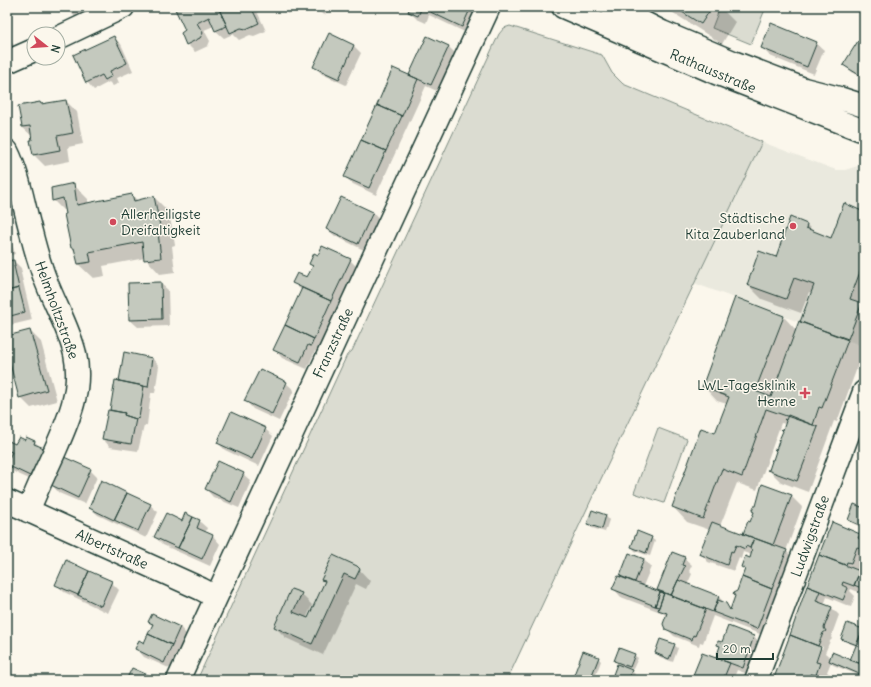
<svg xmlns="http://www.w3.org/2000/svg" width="871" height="687" font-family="Delius,sans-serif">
  <rect width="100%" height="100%" fill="#fbf7ec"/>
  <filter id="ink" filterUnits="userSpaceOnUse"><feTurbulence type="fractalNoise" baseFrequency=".025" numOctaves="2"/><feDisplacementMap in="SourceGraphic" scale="8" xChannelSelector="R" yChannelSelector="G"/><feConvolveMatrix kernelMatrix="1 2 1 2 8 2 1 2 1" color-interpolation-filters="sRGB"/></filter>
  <g filter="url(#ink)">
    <!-- built -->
    <path fill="#eae9de" d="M762,142L836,170H845L864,164V342L863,346L694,283Z"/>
    <!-- green -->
    <path fill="#dbdcd1" stroke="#7d8c82" d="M720,7H766L751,44L712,28Z
      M510,26L602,55L612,73L623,84L762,142L600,481L507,680H197L347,355L352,351L499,34L504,28Z
      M658,428L687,439L664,503L634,493Z"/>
    <!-- shadow -->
    <path fill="#0003" fill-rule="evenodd" d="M66,7H102L77,19Z
      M182,7H255L266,31L254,36L250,35L239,40L233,34L224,38L216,31L214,26L204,30L210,41L208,46L195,52L187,44V31Z
      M281,7H291L288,14Z
      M308,7H329L325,15Z
      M411,7H479L469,34L429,15L426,23L417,19L409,12Z
      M664,7H720L735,22L722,44Z
      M7,32L14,46L7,49Z
      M329,35L354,46L361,53L346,85L322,74L315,67Z
      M113,37L121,44L133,71L117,78L119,83L113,86L109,82L94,90L87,82Z
      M428,37L449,47L456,54L439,92L426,86L376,195L353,184L345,177L410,76Z
      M816,43L824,50L814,74L770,56L762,48Z
      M864,46V80L852,72L844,65Z
      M66,101L77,112L83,144L68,147L70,161L45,166L34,155L31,141H33V137L22,127L42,105Z
      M73,184L88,199V204L132,195L138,201L154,197L169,212L175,245L172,246L175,272L160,274L145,258L103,266L105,276L93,278L78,264L76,252L72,248L68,215L53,200Z
      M373,212L380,220L366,251L335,236L327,229Z
      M864,213V349L837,422L834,421L808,492L781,482L770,471L786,424L781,423L757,490L737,483L720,526L747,536L755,513L753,511L791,496L802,507L786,551L794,558L765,636L713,616L703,643L700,642L699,646L674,636L666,628L667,617L663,613L621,597L614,589L621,577L629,554L643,559L651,567L643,586L657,592L672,553L684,558L692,565L689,571L692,574L687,585L719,597L731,610L746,570L742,567L750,559L752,555L743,552L741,559L739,558L734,571L708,562L701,554L710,530L687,522L673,507L716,435L727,404L717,401L703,386L783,316L797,331L812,293L809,292L801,313L762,299L748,285L776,258L807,225L815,233L832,239Z
      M7,225L15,254L7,256Z
      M319,256L350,260L361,271L318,353L315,351L307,369L282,358L275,350L302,291L294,283L308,279L313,267L310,264Z
      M14,261L21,268L22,273H21L32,320L7,326V263Z
      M160,283L168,290L169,326L138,327L130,320Z
      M30,331L41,342L57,401L31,408L20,397L7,348V337Z
      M125,354L152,358L159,366L155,393H151L147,425L144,426L138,451L110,447L103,439L111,411L116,382H120Z
      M286,383L294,390L279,421L253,409L246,401Z
      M265,429L273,436L259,466L225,450L218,443Z
      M7,441L15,445L25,441L35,442L51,457L38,483L14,472L7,464L11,455L7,453Z
      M90,470L97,477L85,504L59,493L52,485Z
      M243,474L251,481L239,508L213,497L206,489Z
      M150,505L158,512L146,538L98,515L90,508Z
      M864,509V528L852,523L849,520Z
      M606,516L609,520L605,532L592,528L588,524Z
      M199,521L207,528L205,533L213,536L220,544L210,566L163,545L155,537L183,522Z
      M832,524L859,535L864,539V554L858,571L864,573V590H862L861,593L851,589L850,591L855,596L851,607L827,597L824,605L832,608L839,615L831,637L832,639L830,641L825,653L831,658L854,662L857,646L846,642L842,639L864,629V677L833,665L831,662L827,672L831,675L829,680H778L775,678ZM798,637L823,647L822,649L798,639Z
      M651,538L655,541L650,556L635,551L632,547Z
      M357,567L370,581L366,589L356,584L323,655L286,638L275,627L301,594L312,605L306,619L308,620L326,583L323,579Z
      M111,582L119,590L108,613L64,592L56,584Z
      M152,615L180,627L187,635L171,669L144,657L137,649L144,644L153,626L149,622Z
      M728,627L754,637L761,645L750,675L737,670L733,680H692L717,659L721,648L718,645L723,643Z
      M674,645L678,648L673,662L660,657L656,653Z
      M634,655L638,658L633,669L628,668L635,674L633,680H612L622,667L615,660Z
      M598,658L601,661L594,680H573Z"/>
    <!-- building -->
    <path fill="#c4c9be" stroke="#1f3d34" d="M179,7H218L227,26L215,31L209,17L197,23L203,33L200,38L186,45L181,33L185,30L175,9Z
      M218,7H251L259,23L246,29L241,28L230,33Z
      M410,7H422L418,16L408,12Z
      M422,7H471L462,27L422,8Z
      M674,7H712L701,24Z
      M771,23L817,42L807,67L761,48Z
      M329,33L354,45L339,79L313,67Z
      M114,36L127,63L110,71L112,76L105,80L102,75L86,83L73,55Z
      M427,36L449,46L431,85L409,75Z
      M858,41L864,45V78L843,65Z
      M393,68L418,79L402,116L377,105Z
      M66,100L73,133L57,136L60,150L33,155L30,140H32L30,126L22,127L18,106L40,102L41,104Z
      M377,105L402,116L386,151L361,140Z
      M361,140L386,151L369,188L344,177Z
      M74,183L77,205L132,194L134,201L154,196L161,231L158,232L161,258L144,260L142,242L89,252L91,262L78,264L74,248H71L64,214H66L63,198L52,201L51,188Z
      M341,197L373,212L358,244L326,229Z
      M844,203L864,212V261L850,299L862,303L848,339L800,322L814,285L794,278L786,299L747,285L759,251L776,257L790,217L807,224L806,228L831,238Z
      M322,246L351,259L331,301L292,283L297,273L307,277L313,266L309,264L314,253L318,255Z
      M14,260L15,266H14L19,288L7,291V261Z
      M161,282L162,319L129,320L128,283Z
      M19,288L25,312L7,317V291Z
      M302,288L331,301L314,339L285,325Z
      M735,297L784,316L755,391L771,397L799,321L848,340L822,408L819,407L813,425L766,409L742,477L722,469L703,519L672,507L701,428L715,433L729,397L702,387Z
      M285,325L314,339L311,346L308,345L300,362L273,350Z
      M30,330L47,390L19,398L7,352V336Z
      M124,352L152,358L148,387L119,381Z
      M260,369L287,382L272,414L244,401Z
      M115,380L144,386L139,418L136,419L124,415L125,413L110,410Z
      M108,410L125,413L124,415L136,419L131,444L102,439Z
      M231,412L266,428L252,459L217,443Z
      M788,415L818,427L797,481L767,470H769L772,461L771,460H773L776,451L774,449L776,450L779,441L778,439L779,440L783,431L781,429L783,430L786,421L784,419L786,420Z
      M19,437L25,440L26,437L35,441L34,444L44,448L30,476L7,465V462L12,452L7,450V445L9,441L15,444Z
      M64,457L91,469L78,498L51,485Z
      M218,461L244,473L231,502L205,489Z
      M101,480L127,493L114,520L89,508Z
      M762,484L792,495L773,545L743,534L748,521L750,522L754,512L752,511L754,506H756Z
      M127,493L151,504L138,531L114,520Z
      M854,504L864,508V527L848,520Z
      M592,510L606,515L602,529L587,524Z
      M166,513L182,521L185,513L193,517L178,548L154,537Z
      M193,517L200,520L197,528L213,535L202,559L178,548Z
      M712,522L754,538L750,548L746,546L745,549L736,545L733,552L731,551L727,565L699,554Z
      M832,522L860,534L858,538L863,540L860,548L857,547L851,563L847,562L846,565L819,555Z
      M637,531L652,537L646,553L631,547Z
      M754,538L787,550L772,589L742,577L745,569L741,567L745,556L750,558L752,551L750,548Z
      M672,552L685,557L682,565L685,566L671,595L657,590Z
      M629,553L644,559L635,582L620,576Z
      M333,555L357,566L360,569L355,579L344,574L312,644L274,627L291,589L302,593L293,612L308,618L325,581L321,580Z
      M819,555L860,571L854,586L843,582L842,585L848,588L843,600L807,586Z
      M66,560L89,571L78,595L55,585Z
      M89,571L112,581L101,606L78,595Z
      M860,571L864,572V589L854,585Z
      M618,576L660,592L655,606L612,589Z
      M742,577L772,589L757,629L713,612L718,600L726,603L730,610L735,596L733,593L737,591Z
      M678,580L719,596L713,612L671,596Z
      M807,586L820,591L816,601L832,607L824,628L826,631L823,633L818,646L790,635Z
      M660,592L664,593L659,607L655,606Z
      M664,593L706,609L695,636L693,635L692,640L665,629L663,624L667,613L658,610Z
      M152,614L180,627L172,645L148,634L153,624L148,622Z
      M847,623L863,629L857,645L841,639Z
      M728,626L754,636L743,668L716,658L720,646L717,645L718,641L722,642Z
      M864,626V665L850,660Z
      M148,634L172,645L164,663L135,649L139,640L144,643Z
      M790,635L821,647L816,662L820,663L816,675L811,674L809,680H780L774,678Z
      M660,639L675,644L669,659L655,653Z
      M619,648L635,654L630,667L614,661Z
      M583,651L599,657L590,680H572Z
      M832,652L864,665V676L829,661Z
      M702,653L730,663L723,680H691Z
      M617,664L632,670L628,680H611Z
      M132,668L157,679L156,680H126Z"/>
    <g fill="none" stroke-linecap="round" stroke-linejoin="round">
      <defs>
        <path id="minor" d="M563,7L716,73L864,131
          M613,7L662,32L733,62L804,89L839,98L864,106
          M58,38L123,7
          M7,62L34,50
          M7,151C20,177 23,204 31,232C34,244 37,255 41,267C50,297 68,324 75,354C83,391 67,423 53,455C44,474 36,492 28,511
          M7,501L201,589L216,597
          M178,680L489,7
          M756,680L864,392"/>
      </defs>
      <!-- minor casing -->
      <use href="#minor" stroke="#1f3d34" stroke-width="25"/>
      <!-- minor -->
      <use href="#minor" stroke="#fbf7ec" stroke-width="22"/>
    </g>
  </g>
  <!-- markers -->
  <g fill="#d1495b" stroke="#fbf7ec" stroke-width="1.5">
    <circle cx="113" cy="222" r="4"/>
    <circle cx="793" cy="226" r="4"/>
    <path d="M803 387h4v4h4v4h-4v4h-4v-4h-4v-4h4z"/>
  </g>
  <g text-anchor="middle" stroke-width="3" stroke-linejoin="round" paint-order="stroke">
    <!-- street labels -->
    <g font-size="14" fill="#1f3d34" stroke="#fbf7ec">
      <text transform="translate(713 71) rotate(23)" y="5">Rathausstraße</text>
      <text transform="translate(57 310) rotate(70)" y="5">Helmholtzstraße</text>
      <text transform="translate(333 343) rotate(-65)" y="5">Franzstraße</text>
      <text transform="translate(810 536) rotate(-70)" y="5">Ludwigstraße</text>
      <text transform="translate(112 549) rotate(24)" y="5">Albertstraße</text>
    </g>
    <!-- poi labels -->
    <g font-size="14" fill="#1f3d34" stroke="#fbf7ec" text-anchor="end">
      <text x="121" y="219" text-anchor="start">Allerheiligste<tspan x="121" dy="16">Dreifaltigkeit</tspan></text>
      <text x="785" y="223">Städtische<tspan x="785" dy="16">Kita Zauberland</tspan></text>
      <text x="796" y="390">LWL-Tagesklinik<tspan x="796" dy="16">Herne</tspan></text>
    </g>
  </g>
  <!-- margin -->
  <rect width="871" height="687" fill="none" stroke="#fbf7ec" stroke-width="24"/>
  <rect x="12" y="12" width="847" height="663" fill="none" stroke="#1f3d34" stroke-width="1.5" filter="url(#ink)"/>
  <!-- north arrow -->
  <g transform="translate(46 46) rotate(107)"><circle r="19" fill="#fbf7ec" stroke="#a3ada2"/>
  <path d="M0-3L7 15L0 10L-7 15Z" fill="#d1495b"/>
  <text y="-6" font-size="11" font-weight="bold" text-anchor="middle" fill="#1f3d34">N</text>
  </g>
  <!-- scale -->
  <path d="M717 653v6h56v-6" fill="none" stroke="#1f3d34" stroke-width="2"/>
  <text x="723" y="653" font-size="12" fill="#1f3d34" stroke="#fbf7ec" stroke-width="3" paint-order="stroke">20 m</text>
</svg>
